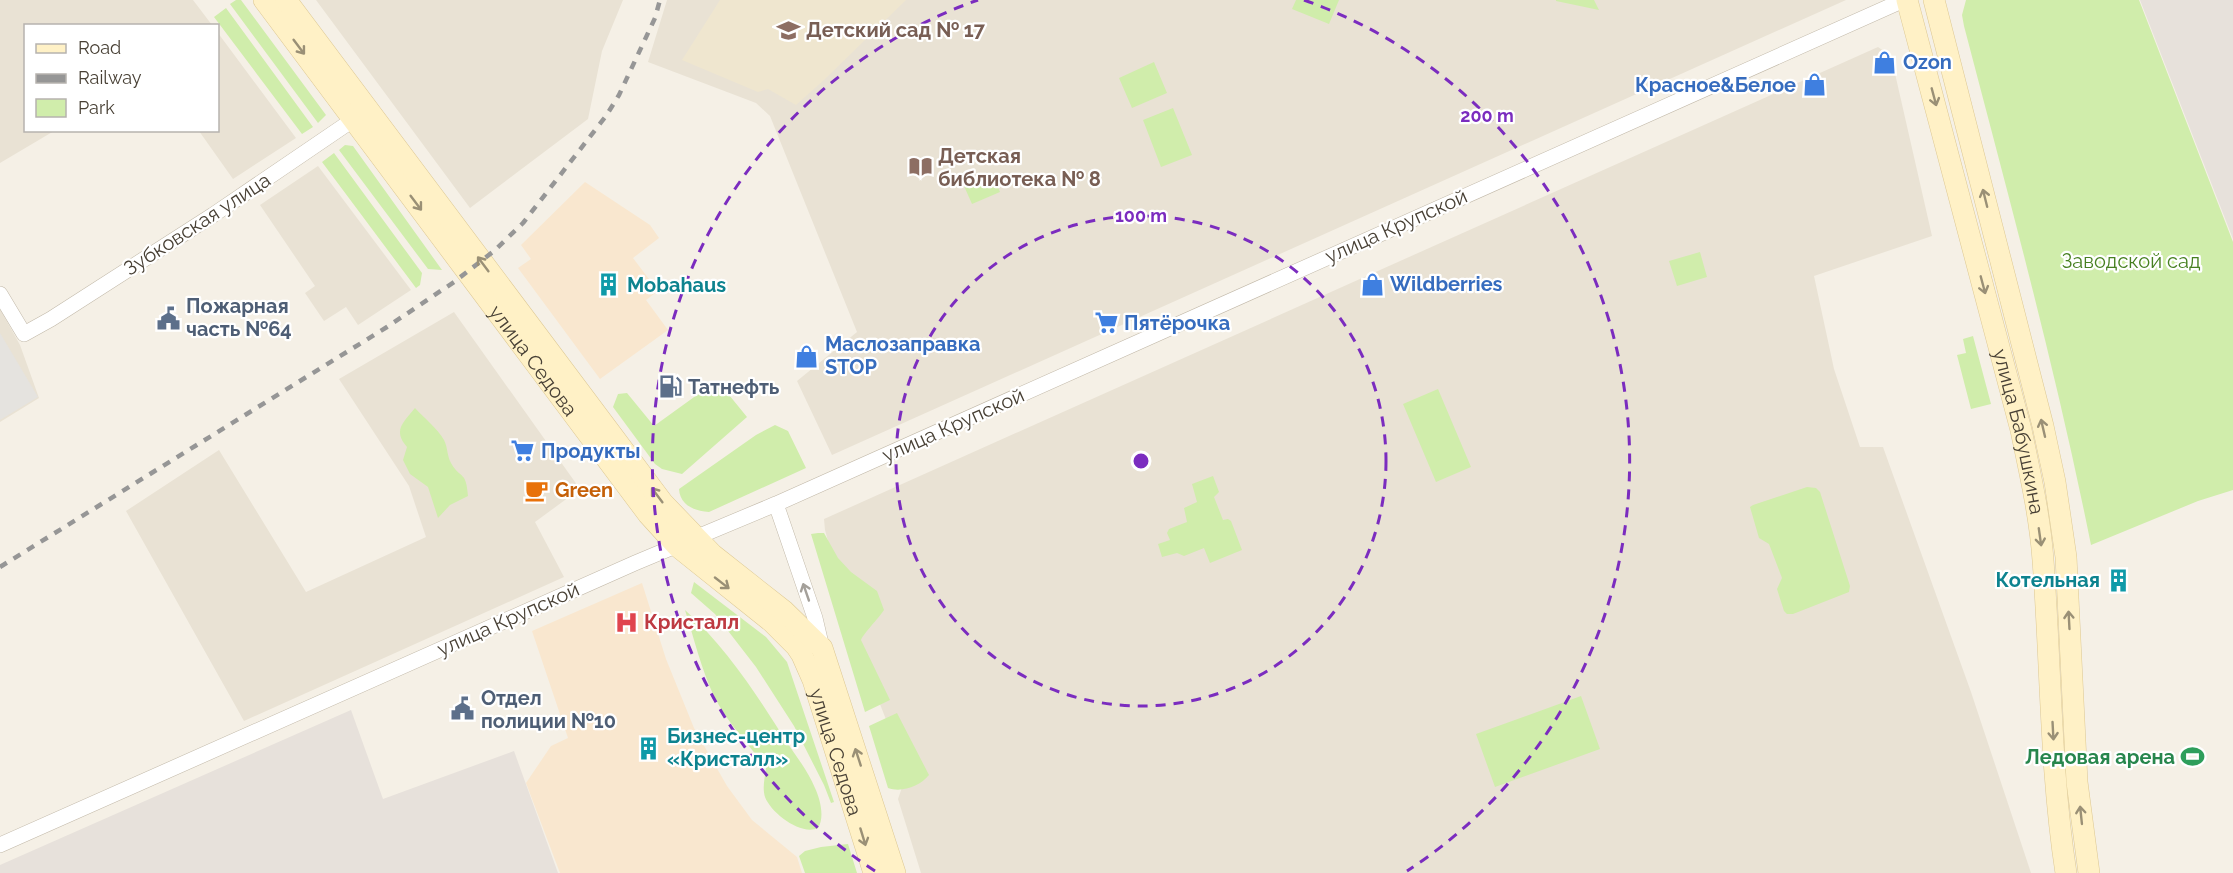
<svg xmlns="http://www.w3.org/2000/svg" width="2233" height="873" font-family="Raleway,sans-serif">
  <rect width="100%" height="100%" fill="#f5f0e6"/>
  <!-- residential -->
  <path fill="#e9e2d4" d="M0,0H193L212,25L26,26V130L54,131L0,163Z
    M316,0H623L602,51L588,119L470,208Z
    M667,0H1846L832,455L797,381L857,332L770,116L756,103L648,62Z
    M218,33L296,138L233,179L199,131L218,130Z
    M1878,47L1891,56L1932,236L1814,276L1834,369L1860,447H1883L1971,692L2031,873H921L898,799L907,773L856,643L825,530L824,519Z
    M318,166L411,290L358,325L346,307L324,321L305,293L315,286L260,205Z
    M0,309L20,345L39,398L0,422Z
    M454,312L580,489L535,522L564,577L244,721L126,511L219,450L306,592L426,537L409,486L339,379Z"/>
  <!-- commercial -->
  <path fill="#f9e7cf" d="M585,182L650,225L659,238L633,258L658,291L646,300L668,330L600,379L518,268L531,259L521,245Z
    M642,583L666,659L694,728L727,786L752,820L797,857L802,873H560L526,783L551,746L568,738L532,631Z"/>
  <!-- industrial -->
  <path fill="#e7e1db" d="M2140,0H2233V239Z
    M351,710L383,799L514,751L558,873H0V865Z"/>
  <!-- education -->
  <path fill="#efe6cf" d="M720,0H906L825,79L796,105L768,89L758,92L682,60Z"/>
  <!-- green -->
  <path fill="#d0edab" d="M236,0H241L326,115L318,123L230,4Z
    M1296,0H1339L1329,24L1292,9Z
    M1594,0L1599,10L1556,1V0Z
    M1966,0H2139L2233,242V490L2198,501L2091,545C2056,370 2009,198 1964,26L1962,15Z
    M226,8L313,127L302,134L214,17Z
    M1154,62L1167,93L1132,108L1119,78Z
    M1173,108L1192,155L1161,167L1143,120Z
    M345,145L353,146L442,270L428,269L339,150Z
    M334,153L422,273L420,285L416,288L322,162Z
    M992,173L1000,192L972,204L964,186Z
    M1700,252L1707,277L1677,286L1669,261Z
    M1973,336L1991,404L1971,409L1957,355L1966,353L1963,339Z
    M723,383L725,390L747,417L682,474L662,469L655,464L613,407L618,394L627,393L654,426L708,387L712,391Z
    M1438,389L1471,467L1436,482L1403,404Z
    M415,408C424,418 437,428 444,440C448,448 447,456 451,463C461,480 466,470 468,496L450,505L438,518L428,487L410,474L403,460L407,447C392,430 404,422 415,408Z
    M775,425L788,431L806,468L709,512C694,511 680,505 679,489L756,435Z
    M1213,476L1219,492L1214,497L1223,520L1228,519L1231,521L1242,550L1210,563L1204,548L1184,556L1177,553L1162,557L1158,544L1170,540L1167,533L1169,529L1187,522L1184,508L1197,502L1192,484Z
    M1807,487L1816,488L1820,492L1850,586L1849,592L1793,614H1787L1784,611L1777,589L1782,578L1769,544L1759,538L1750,507L1753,505Z
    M818,533H824L838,558L851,572L877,591L884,610C879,618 863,634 861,640L890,700L865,712L811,534Z
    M694,582L766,637L787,662L834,802L831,803L824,785L794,726L756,667L715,614L691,593Z
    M685,610C726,647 757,695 786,741C796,756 808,771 815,788C820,799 825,817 818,828C801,836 771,813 765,797C762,787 765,778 766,768C749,744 727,723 714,696C701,669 694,638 685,610Z
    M1581,696L1600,749L1495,787L1476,734Z
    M897,713L929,775C920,786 902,793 888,788L869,726Z
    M848,844L857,873H805L799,856L805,851L821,847Z"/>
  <!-- parking -->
  <path fill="#e5e3df" d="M0,333L38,397L0,420Z"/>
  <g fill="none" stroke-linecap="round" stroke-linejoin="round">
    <defs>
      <path id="street" d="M0,294L24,334L51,319L213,215L360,115
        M776,504L815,618L822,648
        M0,845L635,563L776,504L1904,0"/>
      <g id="secondary">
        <path id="s1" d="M264,0L648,514L677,546L772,622L796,646L802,655L813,680L874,873"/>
        <path d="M286,0L663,503L713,555L784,611L822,648L895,873"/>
        <path id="s2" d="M1907,0L2021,430C2030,473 2040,517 2043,560C2051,664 2050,770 2066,873"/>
        <path d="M1934,0L2043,426L2055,482L2066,557L2077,782L2089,873"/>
      </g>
    </defs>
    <!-- street casing -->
    <use href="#street" stroke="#c1b8a8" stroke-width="16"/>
    <!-- secondary casing -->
    <use href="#secondary" stroke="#ddc893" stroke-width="22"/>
    <!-- street -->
    <use href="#street" stroke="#fff" stroke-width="15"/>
    <!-- secondary -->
    <use href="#secondary" stroke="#fff1c6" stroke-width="21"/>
    <!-- rail -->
    <path stroke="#969696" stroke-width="4.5" stroke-dasharray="8 8" stroke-linecap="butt" d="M0,567L387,327L454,282L494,251L523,223L606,116L619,95L655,18L660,0"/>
  </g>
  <!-- one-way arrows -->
  <defs><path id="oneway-shaft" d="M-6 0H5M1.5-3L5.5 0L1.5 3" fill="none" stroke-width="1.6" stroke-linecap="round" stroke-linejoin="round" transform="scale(1.5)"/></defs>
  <g stroke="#9a9076">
    <use href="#oneway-shaft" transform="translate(299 47) rotate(53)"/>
    <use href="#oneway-shaft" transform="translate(1934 97) rotate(75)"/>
    <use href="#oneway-shaft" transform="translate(1985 198) rotate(-104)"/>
    <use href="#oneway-shaft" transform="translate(416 203) rotate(53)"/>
    <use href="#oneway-shaft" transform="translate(483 264) rotate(-127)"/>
    <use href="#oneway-shaft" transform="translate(1983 285) rotate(75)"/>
    <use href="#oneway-shaft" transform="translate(2043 428) rotate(-103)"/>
    <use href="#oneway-shaft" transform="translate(657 495) rotate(-127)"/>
    <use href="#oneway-shaft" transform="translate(2040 537) rotate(82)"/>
    <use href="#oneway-shaft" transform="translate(722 583) rotate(38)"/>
    <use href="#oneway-shaft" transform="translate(2069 620) rotate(-93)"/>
    <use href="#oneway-shaft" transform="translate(2053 731) rotate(87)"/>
    <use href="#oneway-shaft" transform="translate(858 757) rotate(-108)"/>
    <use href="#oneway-shaft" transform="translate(2081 815) rotate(-96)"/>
    <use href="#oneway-shaft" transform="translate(863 837) rotate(73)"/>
  </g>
  <use stroke="#a4a09a" href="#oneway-shaft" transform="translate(806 592) rotate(-109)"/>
  <!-- distance rings -->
  <g fill="none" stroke="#7b2cbf" stroke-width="3" stroke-dasharray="10 8">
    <circle cx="1141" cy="461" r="245"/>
    <path d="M875 871A489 489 0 0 1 978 0M1304 0A489 489 0 0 1 1407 871"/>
  </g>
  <!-- icons -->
  <defs>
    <symbol id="school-bare" viewBox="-9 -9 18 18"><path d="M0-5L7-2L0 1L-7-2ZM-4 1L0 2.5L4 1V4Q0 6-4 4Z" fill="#8d6e63" stroke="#fff" stroke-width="2.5" paint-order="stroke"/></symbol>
    <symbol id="shop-bare" viewBox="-9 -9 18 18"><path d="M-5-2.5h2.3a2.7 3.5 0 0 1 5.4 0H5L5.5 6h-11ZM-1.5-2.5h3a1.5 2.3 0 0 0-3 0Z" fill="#3f7fe0" stroke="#fff" stroke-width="2.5" paint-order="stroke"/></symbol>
    <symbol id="library-bare" viewBox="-9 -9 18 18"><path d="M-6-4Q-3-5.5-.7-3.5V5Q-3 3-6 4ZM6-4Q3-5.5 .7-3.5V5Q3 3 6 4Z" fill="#8d6e63" stroke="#fff" stroke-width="2.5" paint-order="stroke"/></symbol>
    <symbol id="building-bare" viewBox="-9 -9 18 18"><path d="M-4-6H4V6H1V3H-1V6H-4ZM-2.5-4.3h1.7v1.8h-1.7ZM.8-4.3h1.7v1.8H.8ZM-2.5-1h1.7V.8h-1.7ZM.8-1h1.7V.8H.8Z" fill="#0f9aa8" stroke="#fff" stroke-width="2.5" paint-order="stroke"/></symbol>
    <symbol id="civic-bare" viewBox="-9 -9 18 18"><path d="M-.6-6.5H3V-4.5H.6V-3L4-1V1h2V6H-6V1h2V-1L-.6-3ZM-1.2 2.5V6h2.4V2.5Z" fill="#5c6f8a" stroke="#fff" stroke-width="2.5" paint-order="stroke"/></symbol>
    <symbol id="supermarket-bare" viewBox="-9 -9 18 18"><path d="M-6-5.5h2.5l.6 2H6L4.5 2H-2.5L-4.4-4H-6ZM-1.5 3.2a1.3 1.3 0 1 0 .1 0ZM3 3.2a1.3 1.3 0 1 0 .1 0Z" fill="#3f7fe0" stroke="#fff" stroke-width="2.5" paint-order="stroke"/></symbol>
    <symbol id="fuel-bare" viewBox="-9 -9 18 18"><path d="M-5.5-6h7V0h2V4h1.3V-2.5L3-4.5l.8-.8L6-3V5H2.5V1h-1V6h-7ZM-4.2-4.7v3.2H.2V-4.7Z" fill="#5c6f8a" stroke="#fff" stroke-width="2.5" paint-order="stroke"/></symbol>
    <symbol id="cafe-bare" viewBox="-9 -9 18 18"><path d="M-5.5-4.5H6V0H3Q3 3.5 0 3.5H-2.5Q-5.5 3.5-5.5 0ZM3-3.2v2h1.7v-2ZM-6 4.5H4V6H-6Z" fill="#e8710a" stroke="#fff" stroke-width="2.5" paint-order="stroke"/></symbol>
    <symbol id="hospital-bare" viewBox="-9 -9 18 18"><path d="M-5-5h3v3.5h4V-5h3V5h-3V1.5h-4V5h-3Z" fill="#e0444e" stroke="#fff" stroke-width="2.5" paint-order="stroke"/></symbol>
    <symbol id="stadium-bare" viewBox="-9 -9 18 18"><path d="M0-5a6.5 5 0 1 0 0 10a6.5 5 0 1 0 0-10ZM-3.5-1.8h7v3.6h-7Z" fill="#2e9e5b" stroke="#fff" stroke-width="2.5" paint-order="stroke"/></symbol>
  </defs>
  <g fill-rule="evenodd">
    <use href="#school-bare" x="772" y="14" width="33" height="33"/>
    <use href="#shop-bare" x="1868" y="46" width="33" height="33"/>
    <use href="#shop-bare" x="1798" y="68" width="33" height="33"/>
    <use href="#library-bare" x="904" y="150" width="33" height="33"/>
    <use href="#shop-bare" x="1356" y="268" width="33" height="33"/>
    <use href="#building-bare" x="592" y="268" width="33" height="33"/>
    <use href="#civic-bare" x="152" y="302" width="33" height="33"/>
    <use href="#supermarket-bare" x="1090" y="306" width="33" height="33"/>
    <use href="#shop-bare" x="790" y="340" width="33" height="33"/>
    <use href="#fuel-bare" x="654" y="370" width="33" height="33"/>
    <use href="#supermarket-bare" x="506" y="434" width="33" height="33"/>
    <use href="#cafe-bare" x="520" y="474" width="33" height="33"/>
    <use href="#building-bare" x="2102" y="564" width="33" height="33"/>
    <use href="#hospital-bare" x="610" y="606" width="33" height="33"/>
    <use href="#civic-bare" x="446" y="692" width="33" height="33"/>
    <use href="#building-bare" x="632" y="732" width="33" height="33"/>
    <use href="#stadium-bare" x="2176" y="740" width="33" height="33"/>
  </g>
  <g text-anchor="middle" stroke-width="4.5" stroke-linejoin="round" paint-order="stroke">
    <!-- education labels -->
    <g font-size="20" font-weight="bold" fill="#785e54" stroke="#fff" text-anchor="start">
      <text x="806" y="37">Детский сад № 17</text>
      <text x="938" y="163">Детская<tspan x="938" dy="23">библиотека № 8</tspan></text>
    </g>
    <!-- shop labels -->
    <g font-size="20" font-weight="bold" fill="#366cbe" stroke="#fff" text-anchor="start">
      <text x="1903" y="69">Ozon</text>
      <text x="1796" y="92" text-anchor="end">Красное&amp;Белое</text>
      <text x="1390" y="291">Wildberries</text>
      <text x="1124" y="330">Пятёрочка</text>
      <text x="825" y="351">Маслозаправка<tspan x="825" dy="23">STOP</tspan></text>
      <text x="541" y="458">Продукты</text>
    </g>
    <!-- street labels -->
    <g font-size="20" fill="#484035" stroke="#fff">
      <text transform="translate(197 224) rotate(-33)" y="7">Зубковская улица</text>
      <text transform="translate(1396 226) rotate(-24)" y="7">улица Крупской</text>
      <text dy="7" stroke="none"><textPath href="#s1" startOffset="450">улица Седова</textPath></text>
      <text transform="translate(953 425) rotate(-24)" y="7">улица Крупской</text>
      <text dy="7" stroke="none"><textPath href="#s2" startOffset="446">улица Бабушкина</textPath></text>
      <text transform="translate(508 619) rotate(-24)" y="7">улица Крупской</text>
      <text dy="7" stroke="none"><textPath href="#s1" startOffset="954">улица Седова</textPath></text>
    </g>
    <!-- park labels -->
    <g font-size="20" fill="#478021" stroke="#fff">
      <text x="2131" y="268">Заводской сад</text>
    </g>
    <!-- culture labels -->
    <g font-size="20" font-weight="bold" fill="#0d838f" stroke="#fff" text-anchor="start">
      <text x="627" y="292">Mobahaus</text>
      <text x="2100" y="587" text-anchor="end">Котельная</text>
      <text x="667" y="743">Бизнес-центр<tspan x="667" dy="23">«Кристалл»</tspan></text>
    </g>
    <!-- service labels -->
    <g font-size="20" font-weight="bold" fill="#4e5e75" stroke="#fff" text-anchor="start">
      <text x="186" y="313">Пожарная<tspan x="186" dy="23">часть №64</tspan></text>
      <text x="688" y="394">Татнефть</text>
      <text x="481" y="705">Отдел<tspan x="481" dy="23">полиции №10</tspan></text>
    </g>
    <!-- food labels -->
    <g font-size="20" font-weight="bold" fill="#c56008" stroke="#fff" text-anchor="start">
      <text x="555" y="497">Green</text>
    </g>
    <!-- health labels -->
    <g font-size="20" font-weight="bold" fill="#be3a42" stroke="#fff" text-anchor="start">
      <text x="644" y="629">Кристалл</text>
    </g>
    <!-- leisure labels -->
    <g font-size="20" font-weight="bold" fill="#27864d" stroke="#fff" text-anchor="end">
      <text x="2175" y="764">Ледовая арена</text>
    </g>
  </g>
  <circle cx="1141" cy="461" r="9" fill="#7b2cbf" stroke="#fff" stroke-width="3"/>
  <g font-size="18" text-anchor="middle" font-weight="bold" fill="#7b2cbf" stroke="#fff" stroke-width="4.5" stroke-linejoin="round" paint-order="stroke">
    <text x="1487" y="122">200 m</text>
    <text x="1141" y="222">100 m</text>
  </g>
  <!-- legend -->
  <rect x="24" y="24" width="195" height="108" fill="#ffffff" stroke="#b6b3ae" stroke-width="1.5"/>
  <rect x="36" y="44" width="30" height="9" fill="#fff1c6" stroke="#b6b3ae" stroke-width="1.5"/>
  <text x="78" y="54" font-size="18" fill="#484035">Road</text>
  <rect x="36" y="74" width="30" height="9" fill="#969696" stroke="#b6b3ae" stroke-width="1.5"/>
  <text x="78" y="84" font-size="18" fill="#484035">Railway</text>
  <rect x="36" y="99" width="30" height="18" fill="#d0edab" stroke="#b6b3ae" stroke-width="1.5"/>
  <text x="78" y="114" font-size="18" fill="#484035">Park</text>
</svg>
